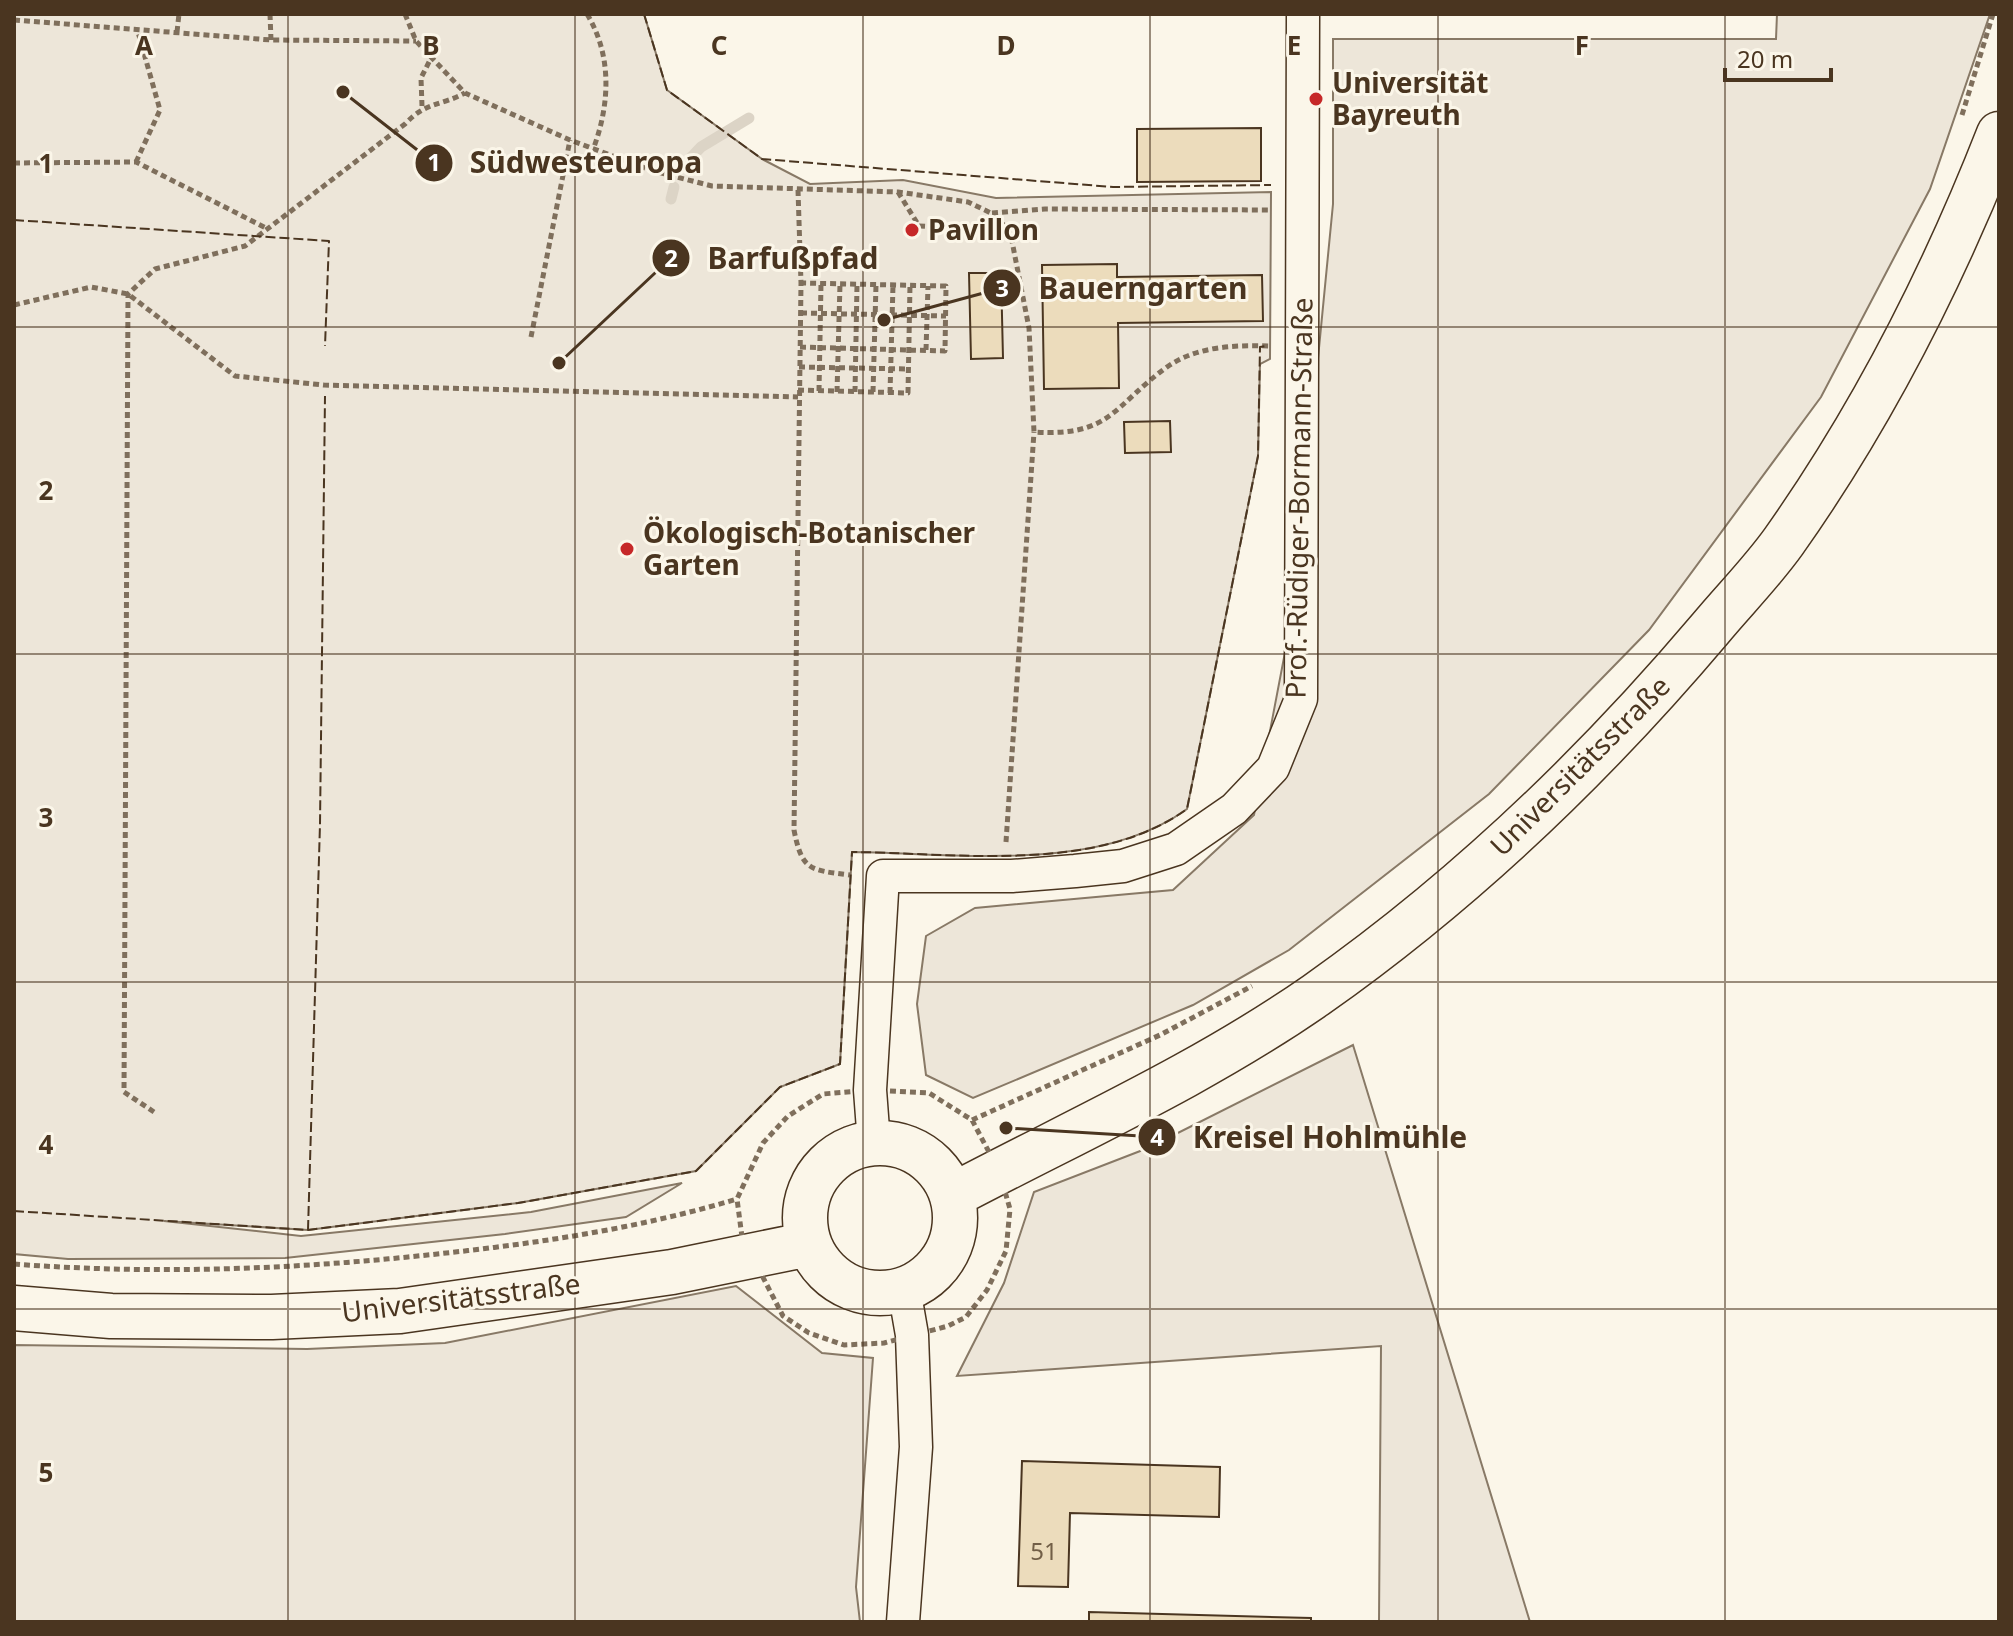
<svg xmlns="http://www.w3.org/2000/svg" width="2013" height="1636" font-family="'Noto Sans',sans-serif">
  <rect width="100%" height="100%" fill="#fbf6e9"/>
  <!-- green -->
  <path fill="#ede6d9" stroke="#887966" stroke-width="2" d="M14,14H644L667,90L762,159L810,184L903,180L996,198L1271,192L1270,359L1260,364L1258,456L1187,809C1097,874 958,853 852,852L840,1064L780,1087L696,1171L518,1203L308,1230L164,1221L301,1236L531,1212L682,1183L626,1217L505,1234L285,1258L68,1259L14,1254Z
    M1777,14H1990L1930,189L1821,397L1649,630L1489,794L1289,950L1193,1005L973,1098L926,1075L917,1004L926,936L975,908L1173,890L1254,815L1294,605L1333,204V39H1776Z
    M1353,1045L1530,1622H1379L1381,1346L957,1376L1004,1283L1034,1192L1148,1148Z
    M736,1286L822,1353L873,1358L856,1587L860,1622H14V1345L307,1349L445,1343Z"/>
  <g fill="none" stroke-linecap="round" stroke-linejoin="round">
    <!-- stream -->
    <path stroke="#dcd4c6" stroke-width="11" d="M685,164L701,147L749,118
      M671,199L674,187"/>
  </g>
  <!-- building -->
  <path fill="#ecdcbc" stroke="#4a3520" stroke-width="2" d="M1261,128V181L1137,182V129Z
    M1117,264V277L1262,275L1263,321L1118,323L1119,388L1044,389L1042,265Z
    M969,273H1001L1003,358L971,359Z
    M1170,421L1171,452L1125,453L1124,422Z
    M1022,1461L1220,1467L1219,1517L1070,1513L1068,1587L1018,1586Z
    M1089,1612L1311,1618V1622H1089Z"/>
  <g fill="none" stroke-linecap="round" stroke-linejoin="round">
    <defs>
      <path id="street" d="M874,1143L870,1090L883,876H1012L1075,871L1123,866L1176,849L1234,809L1273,768L1301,699L1303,14
        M903,1622L916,1447L912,1335L904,1289"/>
      <path id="secondary" d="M805 1218a75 75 0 1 1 150 0a75 75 0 1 1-150 0Z
        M952,1196C1075,1131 1201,1075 1316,995C1461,893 1595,765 1710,629C1734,600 1762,572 1784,541C1873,415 1943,277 1999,134
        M14,1308L111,1316L272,1317L400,1311L672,1272L809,1244"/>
    </defs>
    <!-- street casing -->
    <use href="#street" stroke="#4a3520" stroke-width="35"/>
    <!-- secondary casing -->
    <use href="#secondary" stroke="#4a3520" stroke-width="47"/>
    <!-- path -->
    <path stroke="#7f6f5c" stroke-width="5" stroke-dasharray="6 4" stroke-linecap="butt" d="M270,14L271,40
      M405,14L416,41L465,93L570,140L653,171L712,186L898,192L968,202L991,213L1010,231L1029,328L1034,432C1111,437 1113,406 1167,367C1197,346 1234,345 1269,346
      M587,14C612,55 610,103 594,147
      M14,20L271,40L416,41
      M177,32L179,14
      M422,106L421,78L431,58
      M1962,115L1993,14
      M136,162L160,110L138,32
      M14,163L136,162L268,229
      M798,190L801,283L794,830C802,871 810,870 850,875
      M898,192L919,226L1009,231
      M992,213L1045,209L1270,210
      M14,305L91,287L128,294L235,376L324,385L798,397
      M801,313L946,316
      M531,337L570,140
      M800,347L945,351L946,286L801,283
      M926,350L928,286
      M799,367L908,369
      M798,390L908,393L910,285
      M819,391L821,284
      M837,392L840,284
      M855,392L857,285
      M873,392L876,285
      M890,393L893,285
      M1006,842L1034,432
      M870,1090L929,1093L972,1120L999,1171L1010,1209L1006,1251L987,1290L966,1317L948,1326L884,1343L844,1345L809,1333L783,1316L742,1237L737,1199L763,1143L788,1116L823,1094Z
      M154,1112L124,1092L128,294L155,269L245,246L405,124C427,101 438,107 465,93
      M972,1120L1160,1035L1252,986
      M14,1264C145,1274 277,1270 408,1257C519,1246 630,1231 737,1199"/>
    <!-- street -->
    <use href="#street" stroke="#fbf6e9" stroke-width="32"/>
    <!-- secondary -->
    <use href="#secondary" stroke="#fbf6e9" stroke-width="44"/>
    <!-- fence -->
    <path stroke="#4a3520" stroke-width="2" stroke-dasharray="10 4" stroke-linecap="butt" d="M644,14L667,90L762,159L1113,187L1271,185
      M14,220L329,241L325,346
      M14,1211L308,1230L518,1203L696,1171L780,1087L840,1064L852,852C958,853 1097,874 1187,809L1258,456L1260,347L1266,346
      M308,1230L320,824L325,396"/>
  </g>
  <!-- grid -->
  <path fill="none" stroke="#4a3520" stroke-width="2" stroke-opacity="0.55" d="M288,14V1622M575,14V1622M863,14V1622M1150,14V1622M1438,14V1622M1725,14V1622M14,327H1999M14,654H1999M14,982H1999M14,1309H1999"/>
  <!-- markers -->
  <g fill="#c62828" stroke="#fbf6e9" stroke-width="3">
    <circle cx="1316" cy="99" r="8"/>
    <circle cx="912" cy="230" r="8"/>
    <circle cx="627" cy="549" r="8"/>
  </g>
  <g text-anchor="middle" stroke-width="6" stroke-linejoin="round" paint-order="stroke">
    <!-- number labels -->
    <g font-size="24" fill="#725f47">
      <text x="1044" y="1560">51</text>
    </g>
    <!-- poi labels -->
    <g font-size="28" font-weight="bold" fill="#4a3520" stroke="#fbf6e9" text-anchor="start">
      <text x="1332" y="93">Universität<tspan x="1332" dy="32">Bayreuth</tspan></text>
      <text x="928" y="240">Pavillon</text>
      <text x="643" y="543">Ökologisch-Botanischer<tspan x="643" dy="32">Garten</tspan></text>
    </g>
    <!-- street labels -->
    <g font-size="28" fill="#4a3520" stroke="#fbf6e9">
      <text transform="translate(1299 498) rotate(-89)" y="10">Prof.-Rüdiger-Bormann-Straße</text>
      <text transform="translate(1580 766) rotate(-45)" y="10">Universitätsstraße</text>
      <text transform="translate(461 1298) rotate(-7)" y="10">Universitätsstraße</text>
    </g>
  </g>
  <g font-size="26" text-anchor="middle" font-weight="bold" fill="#4a3520" stroke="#fbf6e9" stroke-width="6" stroke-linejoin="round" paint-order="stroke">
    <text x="144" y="55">A</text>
    <text x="431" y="55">B</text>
    <text x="719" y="55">C</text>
    <text x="1006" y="55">D</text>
    <text x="1294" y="55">E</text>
    <text x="1582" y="55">F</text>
    <text x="46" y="173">1</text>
    <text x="46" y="500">2</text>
    <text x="46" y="827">3</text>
    <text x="46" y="1154">4</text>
    <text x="46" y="1482">5</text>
  </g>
  <!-- callouts -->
  <path fill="none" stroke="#4a3520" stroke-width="3" d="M343 92L434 163M559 363L671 258M884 320L1002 288M1006 1128L1157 1137"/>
  <g fill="#4a3520" stroke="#fbf6e9" stroke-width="3">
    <circle cx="343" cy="92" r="8"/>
    <circle cx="559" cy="363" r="8"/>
    <circle cx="884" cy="320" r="8"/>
    <circle cx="1006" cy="1128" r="8"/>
    <circle cx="434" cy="163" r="20"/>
    <circle cx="671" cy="258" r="20"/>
    <circle cx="1002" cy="288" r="20"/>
    <circle cx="1157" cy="1137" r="20"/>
  </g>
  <g font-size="24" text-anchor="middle" font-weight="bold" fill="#fff">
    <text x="434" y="171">1</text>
    <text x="671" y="267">2</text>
    <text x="1002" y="297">3</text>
    <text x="1157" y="1146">4</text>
  </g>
  <g font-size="30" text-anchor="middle" font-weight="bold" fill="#4a3520" stroke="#fbf6e9" stroke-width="6" stroke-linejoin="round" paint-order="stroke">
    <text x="586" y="173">Südwesteuropa</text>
    <text x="793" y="269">Barfußpfad</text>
    <text x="1143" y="299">Bauerngarten</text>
    <text x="1330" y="1148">Kreisel Hohlmühle</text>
  </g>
  <!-- border -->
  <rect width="2013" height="1636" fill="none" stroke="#4a3520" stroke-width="32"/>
  <!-- scale -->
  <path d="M1725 68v12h106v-12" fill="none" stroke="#4a3520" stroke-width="4"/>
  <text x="1737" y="68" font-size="24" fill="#4a3520" stroke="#fbf6e9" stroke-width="6" paint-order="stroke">20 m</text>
</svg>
